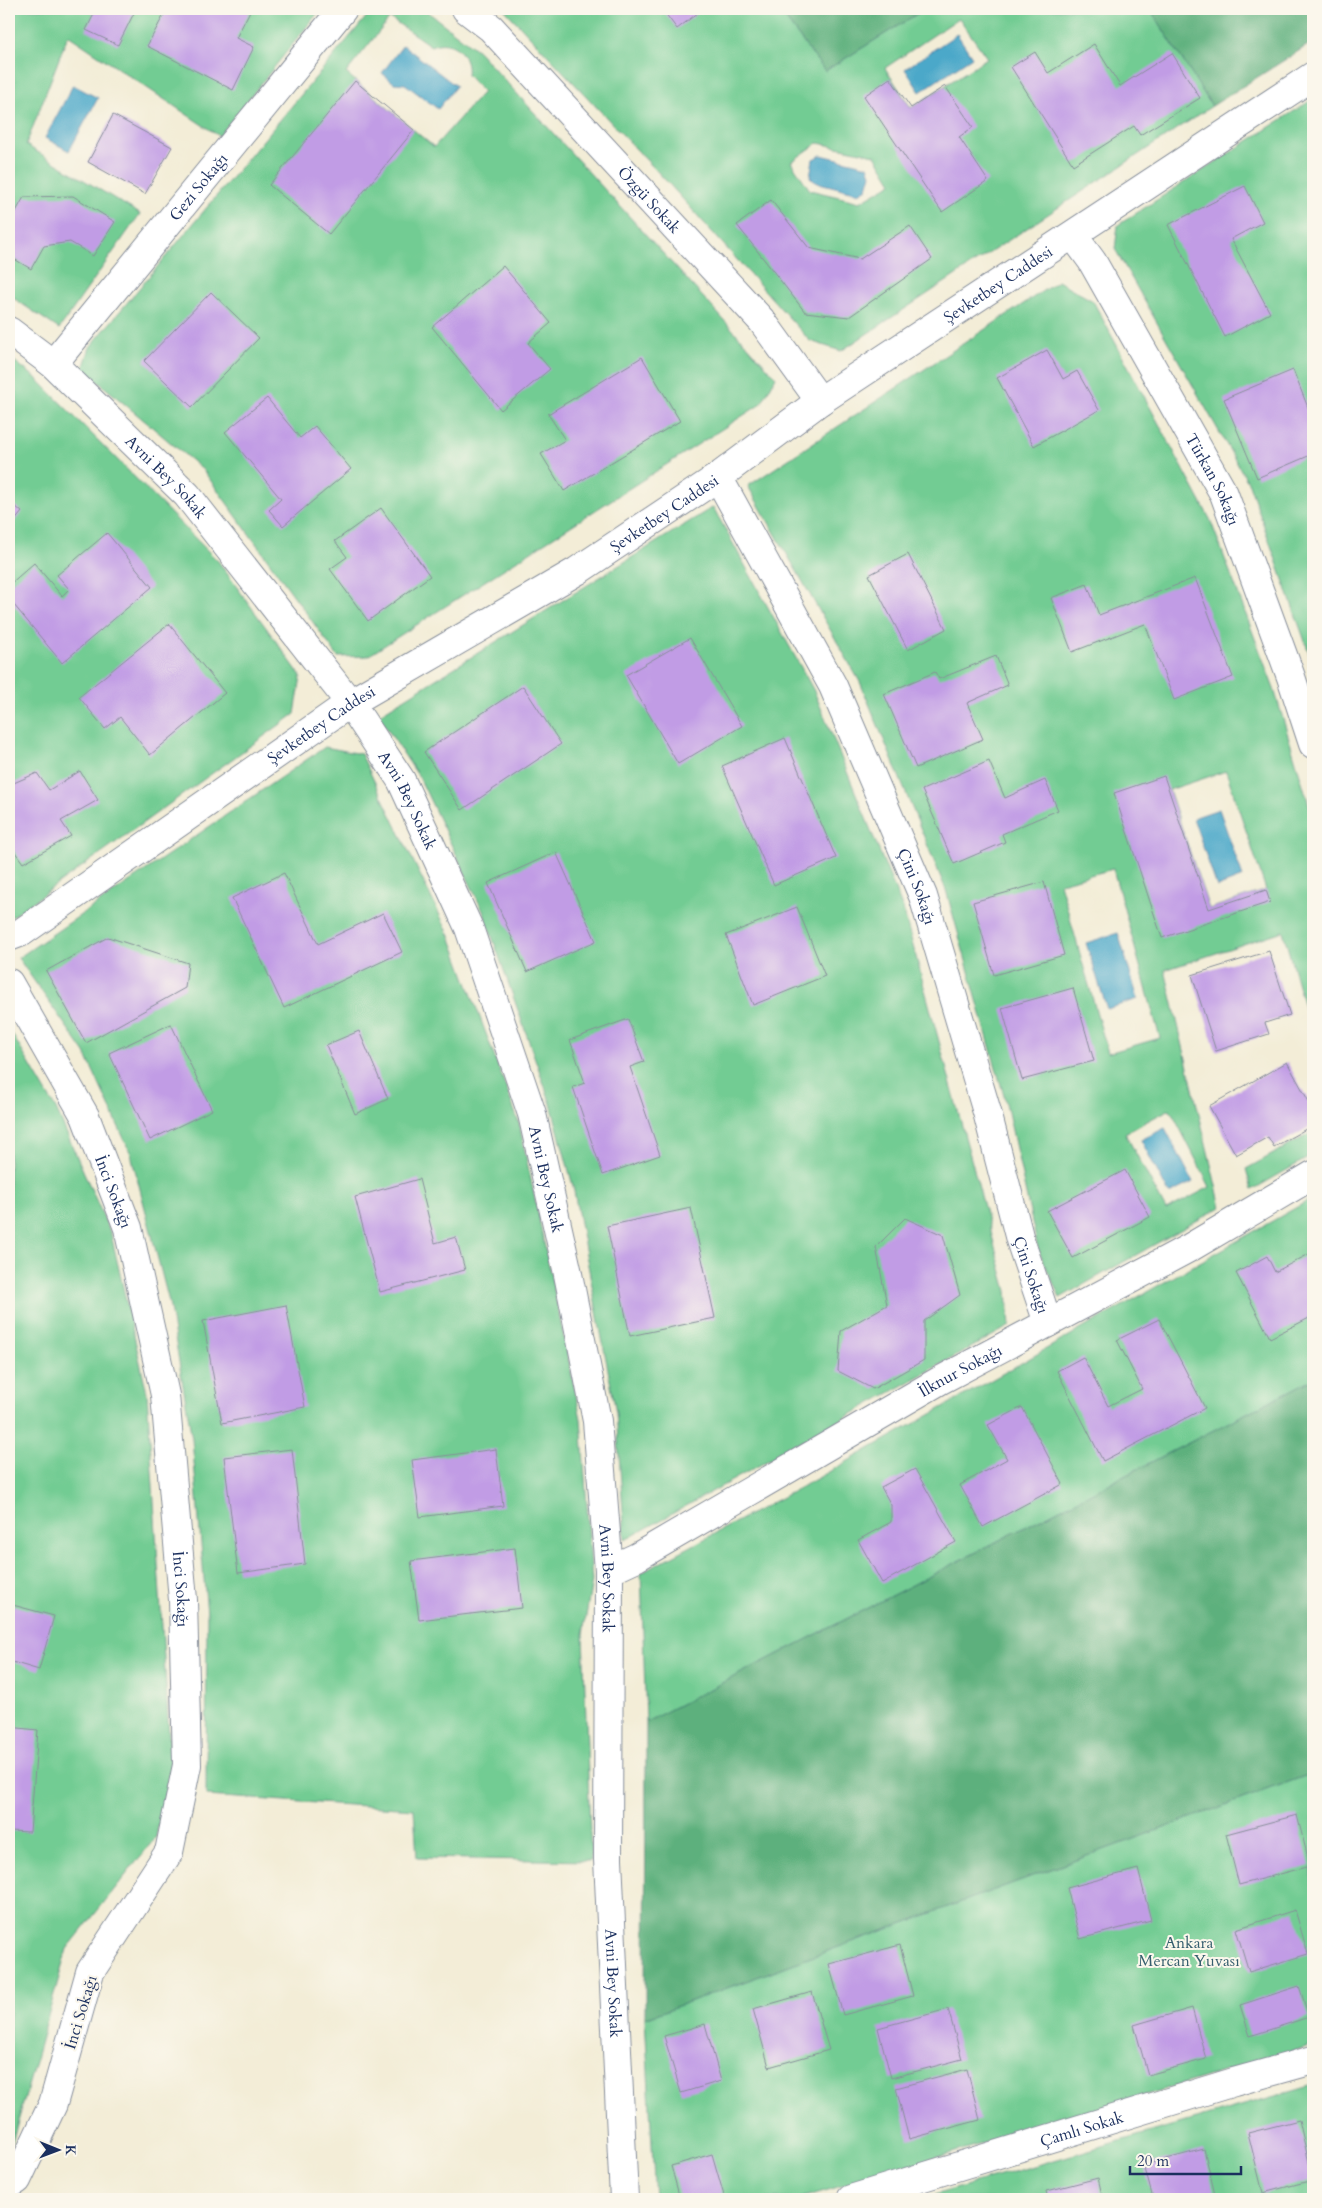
<svg xmlns="http://www.w3.org/2000/svg" width="1322" height="2208" font-family="Cardo,serif">
  <rect width="100%" height="100%" fill="#fbf7ec"/>
  <filter id="ink" filterUnits="userSpaceOnUse"><feTurbulence type="fractalNoise" baseFrequency=".02" numOctaves="2"/><feDisplacementMap in="SourceGraphic" scale="10" xChannelSelector="R" yChannelSelector="G"/><feConvolveMatrix kernelMatrix="1 2 1 2 8 2 1 2 1" color-interpolation-filters="sRGB"/></filter>
  <filter id="wash" filterUnits="userSpaceOnUse"><feTurbulence type="fractalNoise" baseFrequency=".0096" numOctaves="4" result="noise"/><feDisplacementMap in="SourceGraphic" scale="20" xChannelSelector="R" yChannelSelector="G"/><feGaussianBlur stdDeviation="1.12" result="paint"/><feColorMatrix in="noise" values="0 0 0 0 0 0 0 0 0 0 0 0 0 0 0 0 0 1.4 0 .05"/><feComposite in="paint" operator="in"/></filter>
  <g filter="url(#wash)">
    <rect width="100%" height="100%" fill="#f3edd7"/>
    <!-- green -->
    <path fill="#72cc93" stroke="#467e78" fill-rule="evenodd" d="M9,9H321L219,136L68,35L26,145L140,214L59,329L9,295Z
      M373,9H424L478,51L776,377L761,404L368,656L338,657L203,470L83,369L90,347ZM390,18L431,46C452,37 470,54 467,75L483,92L434,147L346,73Z
      M504,9H778L825,71L925,9H1150L1212,106L841,351L810,341L671,186ZM959,18L987,58L911,108L885,68ZM818,143L875,155L892,183L860,202L810,190L791,162Z
      M1313,99V664L1249,484L1115,249L1118,225Z
      M1058,281L1093,301L1210,519L1274,689L1313,818V1012L1306,1014L1283,931L1165,970L1221,1207L1060,1298L1038,1249L1006,1103L946,890L860,682L748,486ZM1226,771L1266,890L1209,909L1169,790ZM1113,869L1160,1038L1108,1053L1060,883ZM1170,1109L1210,1187L1166,1210L1125,1133Z
      M9,357L36,378L218,561L301,676L295,714L9,919Z
      M713,507L814,691L903,909L1007,1291L1010,1326L625,1540L616,1412L573,1186L551,1104L483,911L419,777L378,715Z
      M325,747L361,754L450,936L519,1123L581,1419L592,1581L583,1634L591,1861L417,1858L414,1809L206,1796L207,1614L192,1439L169,1302L131,1154L85,1053L18,958Z
      M9,1029L56,1109L111,1234L147,1393L171,1766L156,1837L67,1949L12,2143L9,2146Z
      M1313,1132V1155L1252,1190L1246,1169Z
      M1313,1198V1379L646,1722L641,1573L818,1478Z
      M1313,1773V2045L798,2199H655L645,2018Z
      M1313,2085V2199H920Z"/>
    <!-- forest -->
    <path fill="#5db07d" stroke="#3c706e" d="M778,9H925L825,71Z
      M1150,9H1313V42L1212,106Z
      M1313,1379V1773L645,2018L646,1722Z"/>
    <!-- water -->
    <path fill="#4ba8c9" stroke="#336c94" d="M957,34L972,57L920,92L905,69Z
      M403,45L456,86L438,109L405,84L394,83L382,73Z
      M73,85L98,98L69,151L45,138Z
      M821,155L868,166L871,174L867,188L859,193L815,182L810,177L813,159Z
      M1219,809L1243,877L1217,887L1193,818Z
      M1118,933L1138,999L1107,1009L1086,943Z
      M1165,1128L1193,1182L1169,1194L1141,1140Z"/>
    <g id="blocks">
      <!-- building -->
      <path fill="#c19ce5" d="M84,9H136L118,45L86,30L94,14Z
        M167,9H251L236,38L254,47L233,90L147,46Z
        M662,9H703L677,29Z
        M1094,44L1120,86L1172,53L1200,98L1140,135L1134,126L1073,165L1011,67L1035,52L1048,73Z
        M890,78L911,108L945,86L973,127L959,137L988,181L942,212L864,96Z
        M355,81L414,130L329,234L269,185Z
        M113,115L172,147L145,194L88,162Z
        M1245,186L1263,222L1231,239L1270,313L1225,337L1168,225Z
        M73,196L115,222L93,256L70,242L44,246L31,269L9,256V224L24,197Z
        M771,200L809,248L860,259L910,226L932,259L849,317L805,312L737,225Z
        M503,266L551,323L528,343L550,369L501,410L432,327Z
        M211,292L259,338L192,407L144,361Z
        M1047,350L1063,379L1077,371L1099,410L1034,446L997,378Z
        M642,357L680,421L564,491L541,454L565,440L548,414Z
        M1293,370L1313,420V454L1257,478L1224,399Z
        M267,398L300,438L315,426L351,469L283,526L269,510L281,499L225,432Z
        M9,501L22,512L9,528Z
        M381,508L430,576L368,621L330,569L347,557L335,541Z
        M107,533L152,587L62,663L9,599V585L34,563L62,596L69,589L57,575Z
        M908,554L946,629L908,650L869,575Z
        M1195,578L1233,677L1174,700L1145,624L1072,652L1051,598L1087,584L1099,615Z
        M169,624L225,693L150,755L120,717L105,729L79,697Z
        M690,638L742,726L678,764L626,675Z
        M996,656L1008,685L967,703L983,739L916,768L884,694L935,672L939,679Z
        M523,686L561,744L462,810L424,752Z
        M785,738L836,858L774,885L722,766Z
        M989,761L1005,798L1045,780L1058,810L1002,834L1005,842L954,864L922,790Z
        M80,771L98,800L61,821L71,836L23,863L9,844V785L37,773L49,790Z
        M1164,776L1209,909L1266,890L1270,902L1162,938L1114,793Z
        M556,852L596,941L527,972L488,883Z
        M284,873L318,944L383,913L402,952L284,1008L232,898Z
        M1044,882L1064,955L994,975L973,902Z
        M797,907L825,976L753,1005L726,935Z
        M108,937L188,963L185,988L86,1043L46,971Z
        M1269,951L1290,1015L1265,1023L1269,1034L1216,1051L1192,975Z
        M1073,988L1094,1061L1022,1080L1002,1008Z
        M628,1019L644,1062L630,1067L660,1155L603,1175L573,1087L585,1083L570,1040Z
        M171,1024L212,1110L150,1140L109,1053Z
        M359,1031L388,1099L355,1114L326,1045Z
        M1287,1062L1313,1109V1125L1274,1147L1268,1137L1236,1155L1209,1106Z
        M1125,1170L1150,1217L1073,1258L1047,1211Z
        M419,1179L435,1243L456,1237L465,1270L380,1292L355,1197Z
        M691,1208L715,1318L630,1336L607,1226Z
        M905,1218L943,1235L960,1295L924,1321V1360L873,1389L838,1371L841,1331L887,1305L876,1247Z
        M1313,1252V1316L1270,1338L1236,1273L1267,1256L1275,1272Z
        M286,1305L305,1407L222,1423L203,1321Z
        M1159,1319L1205,1408L1103,1461L1057,1371L1083,1357L1108,1406L1142,1389L1117,1340Z
        M1022,1407L1063,1484L983,1527L960,1485L1007,1459L988,1425Z
        M292,1449L305,1564L238,1573L224,1457Z
        M496,1449L503,1506L420,1517L412,1460Z
        M915,1469L956,1542L882,1583L858,1540L891,1522V1505L881,1487Z
        M515,1548L522,1608L419,1620L411,1561Z
        M9,1604L54,1616L39,1670L9,1661Z
        M9,1727L38,1730L30,1832L9,1831Z
        M1297,1815L1310,1866L1239,1885L1226,1834Z
        M1138,1869L1151,1920L1080,1939L1067,1888Z
        M1295,1910L1308,1954L1249,1972L1236,1929Z
        M900,1945L913,1996L843,2015L829,1964Z
        M1299,1986L1309,2017L1250,2036L1240,2005Z
        M812,1992L829,2050L769,2067L753,2009Z
        M1192,2008L1206,2059L1148,2075L1134,2025Z
        M948,2009L962,2059L891,2078L878,2028Z
        M705,2024L721,2081L681,2093L664,2036Z
        M967,2069L980,2120L909,2139L896,2088Z
        M1299,2120L1313,2180L1263,2193L1248,2133Z
        M1204,2149L1216,2199H1153L1144,2165Z
        M712,2154L725,2199H680L671,2166Z
        M1098,2178L1103,2199H1049L1047,2191Z"/>
    </g>
  </g>
  <g filter="url(#ink)">
    <use href="#blocks" fill-opacity="0" stroke="#878e9a" stroke-width="1"/>
    <g fill="none" stroke-linecap="round" stroke-linejoin="round">
      <defs>
        <g id="minor">
          <path id="s1" d="M466,9L491,28L762,321L820,401"/>
          <path id="s2" d="M1073,235L1092,261L1224,494L1291,677L1313,744"/>
          <path id="s3" d="M9,331L53,364L187,495L350,703L401,780L469,928L532,1114L567,1269L597,1421L609,1570L608,1859L624,2199"/>
          <path id="s4" d="M53,364L343,9"/>
          <path id="s5" d="M718,477L833,686L923,896L987,1112L1020,1240L1048,1323"/>
          <path id="s6" d="M9,937L22,932L350,703L577,571L718,477L820,401L1313,76"/>
          <path id="s7" d="M9,983L85,1116L128,1228L165,1395L183,1600L187,1765L169,1852L90,1972L53,2104L17,2180L9,2185"/>
          <path id="s8" d="M609,1570L637,1557L939,1381L1191,1247L1313,1175"/>
          <path id="s9" d="M851,2199L1234,2082L1313,2060"/>
        </g>
      </defs>
      <!-- minor casing -->
      <use href="#minor" stroke="#878e9a" stroke-width="30"/>
      <!-- minor -->
      <use href="#minor" stroke="#fff" stroke-width="28"/>
    </g>
  </g>
  <g text-anchor="middle" stroke-width="4" stroke-linejoin="round" paint-order="stroke">
    <!-- street labels -->
    <g font-size="16" fill="#1b2f5e" stroke="#fbf7ec">
      <text dy="6" stroke="none"><textPath href="#s4" startOffset="229">Gezi Sokağı</textPath></text>
      <text dy="6" stroke="none"><textPath href="#s1" startOffset="265">Özgü Sokak</textPath></text>
      <text dy="6" stroke="none"><textPath href="#s6" startOffset="1186">Şevketbey Caddesi</textPath></text>
      <text dy="6" stroke="none"><textPath href="#s3" startOffset="215">Avni Bey Sokak</textPath></text>
      <text dy="6" stroke="none"><textPath href="#s2" startOffset="282">Türkan Sokağı</textPath></text>
      <text dy="6" stroke="none"><textPath href="#s6" startOffset="781">Şevketbey Caddesi</textPath></text>
      <text dy="6" stroke="none"><textPath href="#s6" startOffset="378">Şevketbey Caddesi</textPath></text>
      <text dy="6" stroke="none"><textPath href="#s3" startOffset="620">Avni Bey Sokak</textPath></text>
      <text dy="6" stroke="none"><textPath href="#s5" startOffset="456">Çini Sokağı</textPath></text>
      <text dy="6" stroke="none"><textPath href="#s3" startOffset="1025">Avni Bey Sokak</textPath></text>
      <text dy="6" stroke="none"><textPath href="#s7" startOffset="234">İnci Sokağı</textPath></text>
      <text dy="6" stroke="none"><textPath href="#s5" startOffset="861">Çini Sokağı</textPath></text>
      <text dy="6" stroke="none"><textPath href="#s8" startOffset="404">İlknur Sokağı</textPath></text>
      <text dy="6" stroke="none"><textPath href="#s3" startOffset="1430">Avni Bey Sokak</textPath></text>
      <text dy="6" stroke="none"><textPath href="#s7" startOffset="639">İnci Sokağı</textPath></text>
      <text dy="6" stroke="none"><textPath href="#s3" startOffset="1835">Avni Bey Sokak</textPath></text>
      <text transform="translate(80 2012) rotate(-73)" y="6">İnci Sokağı</text>
      <text dy="6" stroke="none"><textPath href="#s9" startOffset="241">Çamlı Sokak</textPath></text>
    </g>
    <!-- park labels -->
    <g font-size="16" fill="#355e6e" stroke="#fbf7ec">
      <text x="1189" y="1948">Ankara<tspan x="1189" dy="18">Mercan Yuvası</tspan></text>
    </g>
  </g>
  <!-- margin -->
  <rect width="1322" height="2208" fill="none" stroke="#fbf7ec" stroke-width="30"/>
  <!-- north arrow -->
  <g transform="translate(58 2150) rotate(91)" stroke="#fbf7ec" stroke-width="4" paint-order="stroke">
  <path d="M0-4L9 19L0 12L-9 19Z" fill="#1b2f5e"/>
  <text y="-8" font-size="14" font-weight="bold" text-anchor="middle" fill="#1b2f5e">K</text>
  </g>
  <!-- scale -->
  <path d="M1130 2166v8h111v-8" fill="none" stroke="#1b2f5e" stroke-width="2.5"/>
  <text x="1137" y="2166" font-size="15" fill="#1b2f5e" stroke="#fbf7ec" stroke-width="4" paint-order="stroke">20 m</text>
</svg>
